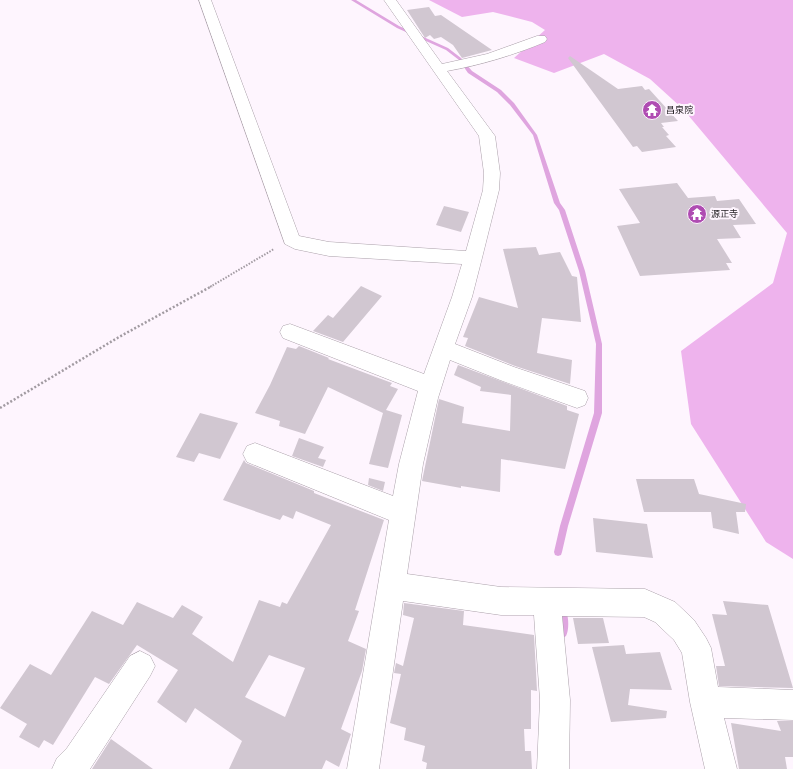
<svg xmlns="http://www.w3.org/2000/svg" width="793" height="769" font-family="'Fira Sans','Noto Sans JP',sans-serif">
  <rect width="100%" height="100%" fill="#fef5fe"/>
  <!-- forest -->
  <path fill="#eeb3ed" d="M429,0H793V559L766,542L691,424L681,351L773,283L787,233L683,109L650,79L604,54L554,73L514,58L545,30L532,22L493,12L462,17Z"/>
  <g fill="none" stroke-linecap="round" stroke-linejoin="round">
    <!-- stream -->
    <path fill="#dfa5df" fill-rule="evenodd" d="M351,0H356L399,26L448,48L461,58L472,71L501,90L514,103L537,135L560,203L565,210L585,271L602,344V413L568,526L562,552L561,555L558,556L555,555L554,552L560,526L594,413L596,344L579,271L559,210L554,203L533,135L510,105L497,92L468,73L459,60L446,50L397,28Z
      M563,610L566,611C569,618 569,630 566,636L563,638L560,636C557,630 557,618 560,611Z"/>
  </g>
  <!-- building -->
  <path fill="#d1c7d1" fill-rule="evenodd" d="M429,7L435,16L441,15L492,50L462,58L453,45L441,37L434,39L430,35L425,38L407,10Z
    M570,56L618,89L642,86L645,90L649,89L678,121L661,123L664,127H662L669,135L666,136L676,147L642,152L637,146L633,147L568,58Z
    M677,183L688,198L715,196L717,201L739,199L756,224L733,225L741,238L717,239L732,263H726L730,270L640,276L617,226L640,223L619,189Z
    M444,206L469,212L461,232L436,225Z
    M536,247L539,255L560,252L572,276L577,277L581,322L542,318L537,353L572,360L570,384L515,366L465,346L468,338L463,337L479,297L518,308L503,249Z
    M361,286L382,296L343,342L313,331L328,315L333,318Z
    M299,346L329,358L328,359L392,383L390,386L398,389L386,410L402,415L388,468L369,464L383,413L328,387L305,434L279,426L280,421L255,413L270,385L287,347L296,349Z
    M458,365L567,406V410L579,414L565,469L501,459L500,492L461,486V488L422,481L439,399L464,407L462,423L510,431L511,395L480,391L481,387L454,375Z
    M200,413L238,423L220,459L199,453L194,462L176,457Z
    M299,438L324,447L318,458L326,460L323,467L292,456Z
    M244,460L246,463L314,491V493L384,520L355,610L359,611L348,641L366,649L362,671L341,729L351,734L339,767L326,760L322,769H229L242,741L195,708L186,723L157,702L178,670L137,645L109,684L95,677L53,745L44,740L39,748L19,737L27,724L0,708L30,664L51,675L92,611L123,625L137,602L173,618L182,605L203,617L192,634L233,662L259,600L280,607L282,602L287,604L331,525L296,511L293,519L283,515L280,520L223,500ZM269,655L305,668L285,717L245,697Z
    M369,478L385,482L383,491L368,485Z
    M636,479H694L699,494L746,504L745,512H736L739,534L713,528L711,512H644Z
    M593,518L647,524L653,558L596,552Z
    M723,601L768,605L793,688L719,686L716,666H725L712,614L727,615Z
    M404,603L464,611L463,625L534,635L537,691L531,690V729H524L525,751H531L532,769H426L427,763L422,761L425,746L404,740L406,728L390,723L401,674L394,673L396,663L403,666L414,618L403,615Z
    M573,618H603L609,643L578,644Z
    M624,645L626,654L660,652L672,690L630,689L628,705L667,711L666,718L611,722L592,647Z
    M777,721H793V757H785L787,769H739L731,723L781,731Z
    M111,739L153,769H92Z"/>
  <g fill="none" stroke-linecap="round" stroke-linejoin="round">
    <defs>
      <path id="street" d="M199,0H211L299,236L329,242L466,251L483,190L484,173L479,136L384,0H396L442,64L487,54L537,36H545L547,39L545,42C514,55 481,65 447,71L495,136L500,173L499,190L482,258L472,297L455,344L514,367L585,391L588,398L585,405L577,408L500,380L450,360L438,398L423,464L407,574L501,587L645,589L675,602L694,620L706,638L711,648L718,687L793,690V720L724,718L737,769H705L690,702L682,653L674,640L655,622L644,617L562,616L570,700L569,769H537L540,700L534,615H501L403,601L379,769H347L389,520L247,462L243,454L247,446L255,443L393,496L399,464L418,391L283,338L280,332L283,326L290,324L424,374L452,297L462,264L329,256L295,249L285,244Z
        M140,651L150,656L155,666L150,676L90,769H52L57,758L67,748L130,656Z"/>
    </defs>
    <!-- street casing -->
    <use href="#street" stroke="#aba1aa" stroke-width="1"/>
    <!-- path-far1 -->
    <path stroke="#a29ba2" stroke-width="2" stroke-dasharray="1.5 1.5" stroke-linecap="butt" d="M210,287L274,249"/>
    <!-- path -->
    <path stroke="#a29ba2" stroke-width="2.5" stroke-dasharray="2 2" stroke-linecap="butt" d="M0,408L119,337L212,286"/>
    <!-- street -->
    <use href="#street" fill="#fff" fill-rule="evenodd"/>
  </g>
  <!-- icons -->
  <defs>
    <symbol id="temple-disc" viewBox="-11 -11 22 22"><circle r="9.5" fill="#af4cb2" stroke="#fef5fe"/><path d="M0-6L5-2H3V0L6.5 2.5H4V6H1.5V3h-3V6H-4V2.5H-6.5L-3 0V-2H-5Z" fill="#fff"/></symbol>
  </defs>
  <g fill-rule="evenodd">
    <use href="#temple-disc" x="641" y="99" width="22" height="22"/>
    <use href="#temple-disc" x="686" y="203" width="22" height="22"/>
  </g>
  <g text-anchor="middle" stroke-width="4" stroke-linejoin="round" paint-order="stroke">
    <!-- far-poi labels -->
    <g font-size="9" fill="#252125" stroke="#fef5fe" text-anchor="start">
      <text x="666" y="113">昌泉院</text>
      <text x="711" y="217">源正寺</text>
    </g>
  </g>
</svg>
